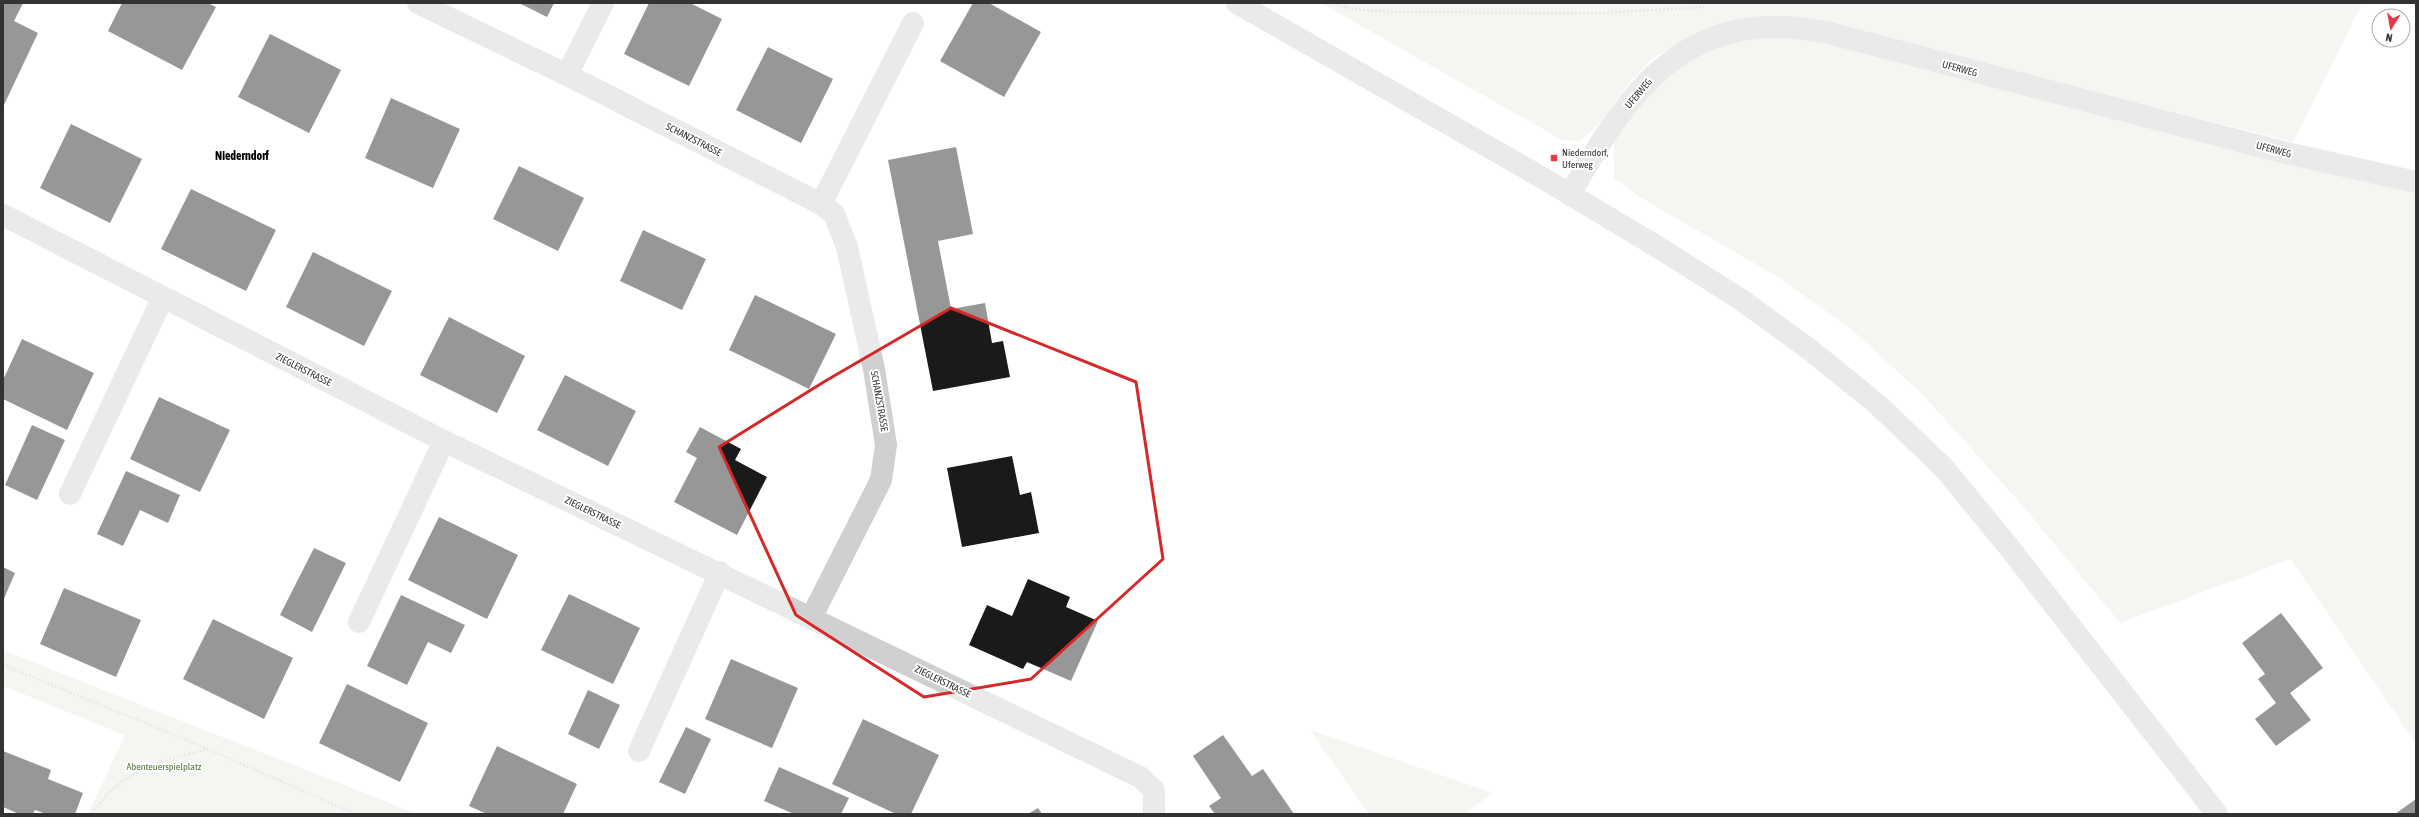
<svg xmlns="http://www.w3.org/2000/svg" width="2419" height="817" font-family="'Asap Condensed',sans-serif">
  <rect width="100%" height="100%" fill="#fff"/>
  <!-- green -->
  <path fill="#e6ecdf" d="M1321,3H2362L2293,142L1841,27L1738,20L1693,35L1653,58L1630,82L1598,125L1580,141L1562,140Z
    M1772,35L1821,39L2416,191V744L2291,559L2120,623L2022,505L1923,395L1851,329L1778,277L1638,196L1614,178V143L1636,109L1679,65L1728,42Z
    M3,650L417,814H95L89,812L125,735L3,686Z
    M1310,730L1493,793L1464,814H1369Z"/>
  <!-- building -->
  <path fill="#1a1a1a" d="M3,3H23L14,21L38,33L3,107Z
    M122,3H208L216,7L182,70L108,31Z
    M519,3H554L547,17Z
    M649,3H690L722,19L689,86L624,54Z
    M973,3H989L1041,32L1004,97L940,61Z
    M270,34L341,70L309,133L238,97Z
    M768,47L833,79L801,143L736,110Z
    M391,98L460,129L433,188L365,158Z
    M71,124L142,159L110,223L40,188Z
    M956,147L973,234L938,241L951,309L985,303L992,343L1003,341L1010,377L933,391L888,160Z
    M519,166L584,198L558,251L493,219Z
    M191,189L276,230L246,291L161,249Z
    M643,230L706,259L682,310L620,281Z
    M313,252L392,291L364,346L286,307Z
    M755,295L836,334L809,389L729,350Z
    M449,317L525,356L497,413L420,375Z
    M22,339L94,373L67,430L3,399V380Z
    M565,375L636,411L608,466L537,430Z
    M159,397L230,430L200,492L130,459Z
    M32,425L65,440L37,500L5,485Z
    M700,427L741,449L735,460L767,477L737,535L674,502L697,458L686,452Z
    M1012,456L1020,495L1031,492L1039,533L962,547L947,468Z
    M126,471L180,495L168,523L140,510L123,546L97,534Z
    M439,517L518,555L487,619L408,580Z
    M314,548L346,563L312,632L280,615Z
    M3,567L15,573L3,601Z
    M1028,579L1070,597L1066,607L1098,621L1071,681L1027,662L1023,669L969,645L987,605L1012,616Z
    M64,588L141,620L116,677L40,644Z
    M569,594L640,628L613,684L541,650Z
    M401,595L465,625L451,653L428,642L407,685L367,666Z
    M2281,613L2323,668L2290,693L2311,720L2276,746L2255,719L2276,703L2258,679L2265,674L2242,643Z
    M213,619L293,658L264,719L183,679Z
    M731,659L798,688L772,748L705,719Z
    M347,684L428,723L400,782L319,743Z
    M588,690L620,705L599,749L568,734Z
    M863,719L939,755L911,814H896L832,784Z
    M686,727L711,739L685,794L659,782Z
    M1223,735L1252,776L1263,769L1294,814H1215L1209,806L1221,798L1193,756Z
    M497,746L577,784L563,814H487L469,806Z
    M3,751L51,770L48,779L83,793L75,814H46L35,810L33,814H19L3,807Z
    M779,767L849,798L841,814H794L764,801Z
    M2416,799V814H2395Z
    M1038,808L1042,814H1028Z"/>
  <g fill="none" stroke-linecap="round" stroke-linejoin="round">
    <!-- path -->
    <path stroke="#cdcdcd" stroke-width="2.5" stroke-dasharray="2 2" stroke-linecap="butt" d="M1332,3L1352,9L1390,12L1601,13L1704,7
      M3,665L194,743L356,814
      M93,814C118,771 161,761 206,749"/>
    <!-- minor -->
    <path stroke="#d0d0d0" stroke-width="22" d="M418,3L567,75L821,204
      M1237,3L1541,177L1661,249L1740,299L1809,349L1877,404L1944,468L2008,546L2217,814
      M567,75L603,3
      M1570,194C1617,113 1666,28 1772,27C1791,26 1810,30 1829,33L2282,152L2416,182
      M3,215L444,441L1140,777L1154,790V814
      M70,494L163,297
      M811,618L881,480L886,445L874,369L847,247L834,214L821,204L913,23
      M359,622L444,441
      M639,751L720,572"/>
  </g>
  <!-- marked area -->
  <path d="M0 0H2419V817H0ZM951,308L1136,382L1163,559L1031,679L924,697L796,615L719,447L827,380Z" fill="#fff" fill-opacity=".55" fill-rule="evenodd"/>
  <path fill="none" stroke="#d62828" stroke-width="3" stroke-linejoin="round" d="M951,308L1136,382L1163,559L1031,679L924,697L796,615L719,447L827,380Z"/>
  <!-- markers -->
  <rect fill="#e63946" stroke="#fff" stroke-width="1.5" x="1550" y="154" width="8" height="8" rx="2"/>
  <g text-anchor="middle" stroke-width="4" stroke-linejoin="round" paint-order="stroke">
    <!-- street labels -->
    <g font-size="10" fill="#333" stroke="#fff">
      <text transform="translate(1960 68) rotate(15)" y="4">UFERWEG</text>
      <text transform="translate(1638 93) rotate(-50)" y="4">UFERWEG</text>
      <text transform="translate(694 139) rotate(27)" y="4">SCHANZSTRASSE</text>
      <text transform="translate(2274 149) rotate(15)" y="4">UFERWEG</text>
      <text transform="translate(304 369) rotate(27)" y="4">ZIEGLERSTRASSE</text>
      <text transform="translate(880 401) rotate(80)" y="4">SCHANZSTRASSE</text>
      <text transform="translate(593 512) rotate(26)" y="4">ZIEGLERSTRASSE</text>
      <text transform="translate(943 681) rotate(26)" y="4">ZIEGLERSTRASSE</text>
    </g>
    <!-- poi labels -->
    <g font-size="10" fill="#333" stroke="#fff" text-anchor="start">
      <text x="1562" y="156">Niederndorf,<tspan x="1562" dy="12">Uferweg</tspan></text>
    </g>
    <!-- park labels -->
    <g font-size="10" fill="#56703f" stroke="#fff">
      <text x="164" y="770">Abenteuerspielplatz</text>
    </g>
    <!-- quarter labels -->
    <g font-size="12" font-weight="bold" fill="#000" stroke="#fff">
      <text x="242" y="160">Niederndorf</text>
    </g>
  </g>
  <!-- border -->
  <rect width="2419" height="817" fill="none" stroke="#333333" stroke-width="8"/>
  <!-- north arrow -->
  <g transform="translate(2391 28) rotate(191)"><circle r="19" fill="#ffffff" stroke="#adadad"/>
  <path d="M0-3L7 15L0 10L-7 15Z" fill="#e63946"/>
  <text y="-6" font-size="11" font-weight="bold" text-anchor="middle" fill="#333333">N</text>
  </g>
</svg>
